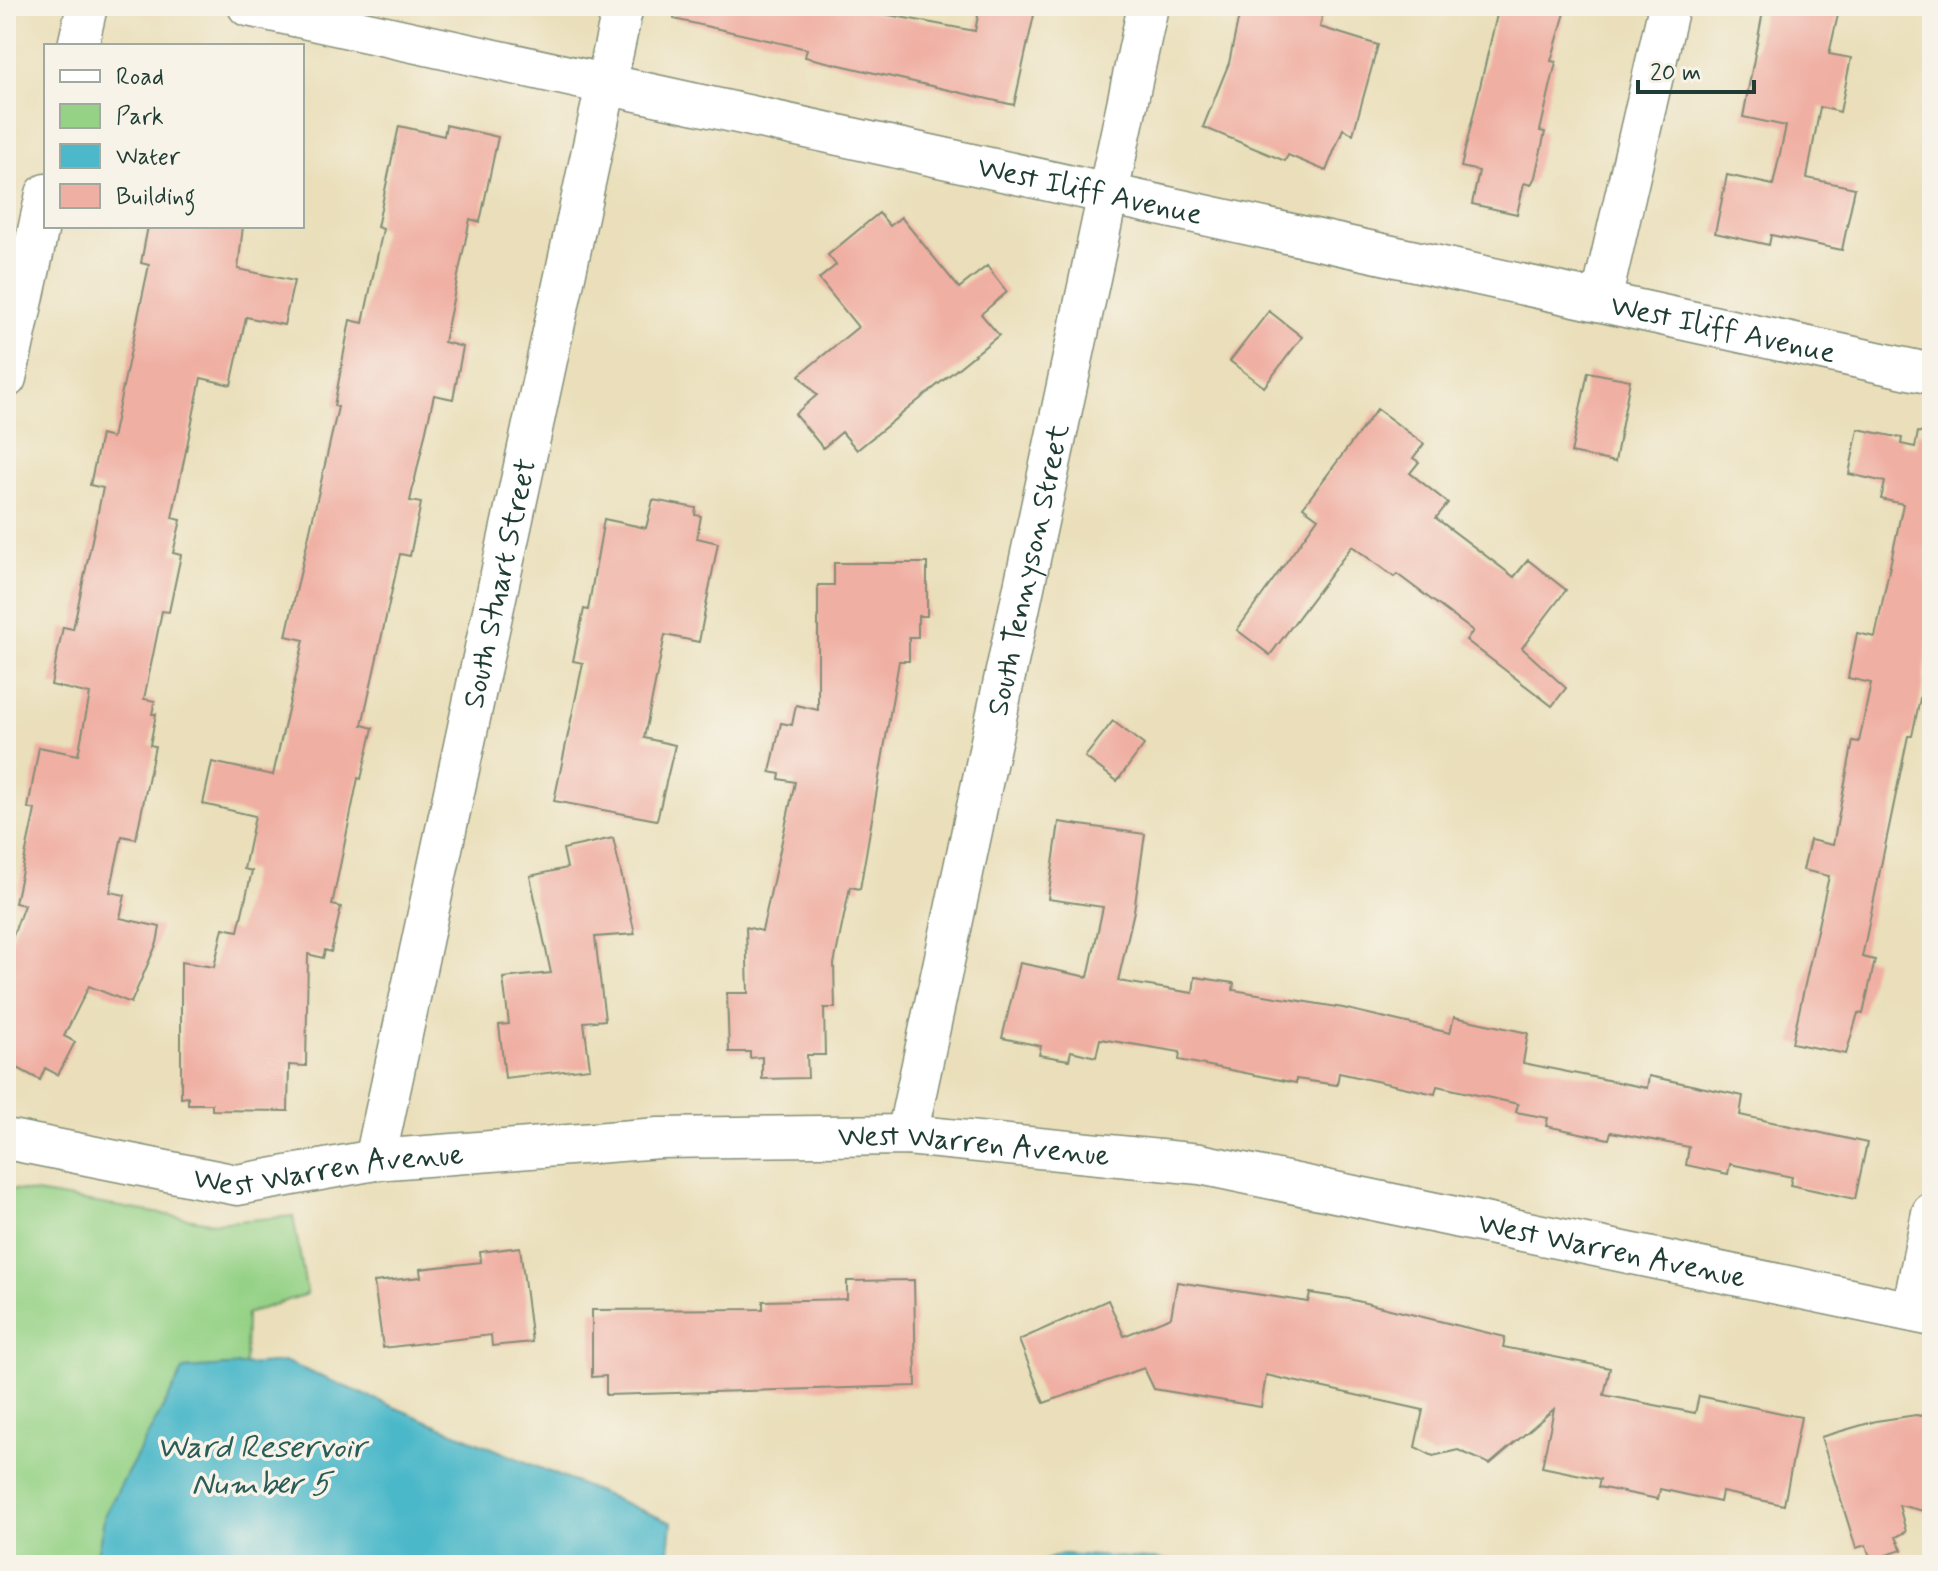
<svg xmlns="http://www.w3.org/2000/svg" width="1938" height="1571" font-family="Mynerve,sans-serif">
  <rect width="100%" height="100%" fill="#f7f3e8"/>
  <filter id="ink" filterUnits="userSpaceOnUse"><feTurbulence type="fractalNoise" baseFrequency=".0125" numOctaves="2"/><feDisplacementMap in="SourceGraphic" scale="16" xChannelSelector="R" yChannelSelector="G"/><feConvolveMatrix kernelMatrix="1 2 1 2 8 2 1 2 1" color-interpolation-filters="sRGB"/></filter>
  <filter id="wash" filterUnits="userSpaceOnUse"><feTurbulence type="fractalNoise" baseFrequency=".006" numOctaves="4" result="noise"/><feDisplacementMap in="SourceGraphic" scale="32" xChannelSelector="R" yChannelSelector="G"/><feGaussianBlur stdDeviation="1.8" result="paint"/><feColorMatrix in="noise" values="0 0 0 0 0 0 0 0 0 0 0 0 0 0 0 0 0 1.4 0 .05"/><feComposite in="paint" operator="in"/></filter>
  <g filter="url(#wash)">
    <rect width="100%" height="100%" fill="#eadfba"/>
    <!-- green -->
    <path fill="#95d286" stroke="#5a885d" stroke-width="2" d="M6,1188L216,1223L293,1216L307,1294L246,1314L245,1365L184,1369L105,1514L95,1565H6Z"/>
    <!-- water -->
    <path fill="#4cb8c9" stroke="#367a7e" stroke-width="2" d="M286,1362L672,1523L669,1551L688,1565H95L105,1514L184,1369Z
      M1062,1554L1250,1565H1033Z"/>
    <g id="blocks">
      <!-- building -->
      <path fill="#f0afa3" d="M675,6H841L975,31L980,6H1036L1014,105L805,57L807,49L674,19Z
        M1241,6H1324L1320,27L1378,45L1353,134L1343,129L1326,171L1288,155L1285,161L1203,127L1229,63Z
        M1499,6H1567L1551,61L1556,62L1540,131L1545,132L1535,177L1531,185L1524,183L1517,214L1472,204L1479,171L1461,167Z
        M1764,6H1840L1829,54L1851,58L1840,112L1820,107L1807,178L1855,188L1842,250L1771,235L1769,245L1715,233L1727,175L1773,185L1786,126L1743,117Z
        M446,125L498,137L480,222L470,219L444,342L463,347L453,399L434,395L410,501L421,503L410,556L400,554L362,725L373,728L361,779L358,778L332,905L341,907L331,952L325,950L323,958L308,954L306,1066L289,1065L288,1111L212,1110V1104H188V1097L181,1098V962L214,967L223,928L238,931L252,871L244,869L255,816L203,804L212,762L273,775L304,640L286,636L338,407L334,406L350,320L363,323L383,229L377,227L399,126L444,136Z
        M879,213L890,226L901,217L959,288L987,266L1007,292L981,314L999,335L857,450L842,432L823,448L795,414L817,395L799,375L858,327L819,279L836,265L828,255Z
        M148,226H243L238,269L294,281L284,325L246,317L231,385L201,378L172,518L181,520L173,553L181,555L169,612L162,611L144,699L155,701L152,714H156L150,745L155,746L136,839L122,836L110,892L125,895L120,918L160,927L157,943L131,1003L89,986L64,1036L75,1042L58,1075L45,1068L40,1080L6,1062V955L24,905L15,903L35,810L28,808L39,747L78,755L90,694L51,685L63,627L73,629L103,488L90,485L101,435L112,438L149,265L141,263Z
        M1269,311L1302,337L1264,387L1230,361Z
        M1588,372L1630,380L1615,462L1571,453Z
        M1377,409L1424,444L1413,458L1419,462L1410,473L1448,503L1436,518L1514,577L1528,560L1566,590L1522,648L1566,688L1552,706L1466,640L1473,631L1397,574L1394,577L1352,546L1270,655L1237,630L1318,518L1303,507Z
        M1858,429L1902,438L1901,444L1915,447L1918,432L1932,434V611L1922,689L1912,736H1908L1862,957L1875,960L1863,1014L1858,1013L1846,1054L1792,1043L1829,876L1803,870L1810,840L1833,845L1853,741L1859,742L1871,683L1848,678L1857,633L1875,637L1903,504L1881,499L1885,482L1849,474Z
        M653,500L696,508L695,515L701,516L697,538L718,543L699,642L665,635L644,738L675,745L657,820L554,801L583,663L573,661L584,609L588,610L604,519L646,528Z
        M834,563H927V616H918V637H909V661H899L860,889L850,887L834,964L835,1008H824L825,1055H807L808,1078L762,1079V1057L750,1058V1052H729L727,993H748L746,927L762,931L795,782L779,779L780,774L770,772L781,723L792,725L796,705L818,710V585H834Z
        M1113,721L1144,745L1117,781L1085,757Z
        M1059,822L1145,834L1134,911L1118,981L1193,993L1195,977L1234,983L1233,990L1343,1008L1450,1033L1454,1017L1528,1033L1523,1063L1647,1088L1649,1076L1743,1096L1740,1115L1867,1143L1855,1199L1790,1185L1792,1177L1730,1164L1728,1174L1686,1165L1689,1147L1611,1132L1609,1139L1546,1126L1548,1118L1516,1112L1518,1104L1437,1086L1435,1094L1339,1073L1337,1085L1296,1079V1083L1179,1060L1180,1052L1100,1039L1096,1057L1071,1051L1069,1060L1039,1055L1041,1046L1002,1038L1020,963L1088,977L1103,907L1048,899Z
        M613,838L635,934L595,937L605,1020L584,1022L590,1068L505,1078L499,1025L509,1024L503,978L551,973L530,876L567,868L563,849Z
        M520,1247L532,1342L492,1346L491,1335L383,1348L374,1282L421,1277L420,1269L481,1262L480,1252Z
        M914,1280L916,1386L606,1395V1376L592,1377V1310L763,1309V1301L847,1299V1281Z
        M1177,1282L1308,1302L1310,1293L1349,1299L1505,1337L1503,1347L1610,1368L1604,1395L1695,1413L1699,1396L1801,1417L1784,1505L1722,1492L1720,1502L1660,1489L1658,1499L1598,1487L1600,1479L1542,1467L1554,1409L1490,1464L1458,1450L1433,1456L1415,1447L1423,1410L1266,1375L1261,1407L1154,1389L1144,1368L1044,1403L1019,1340L1108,1300L1124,1336L1171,1317Z
        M1916,1415L1932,1418V1513L1899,1505L1906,1532L1896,1537L1902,1550L1871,1560L1866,1545L1856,1548L1821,1437L1876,1421Z"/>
    </g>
  </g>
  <g filter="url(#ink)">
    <use href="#blocks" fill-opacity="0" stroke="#848e77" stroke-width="2"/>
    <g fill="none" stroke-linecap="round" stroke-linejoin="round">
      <defs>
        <g id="minor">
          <path id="s1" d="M248,6L1932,374"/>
          <path d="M78,46L87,6"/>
          <path d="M1601,301L1669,6"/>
          <path d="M6,378L46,194"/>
          <path id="s2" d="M907,1135L1148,6"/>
          <path id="s3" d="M6,1139L237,1185L375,1160L659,1138L907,1135L1200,1164L1932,1316"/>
          <path id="s4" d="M375,1160L623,6"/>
          <path d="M1912,1311L1932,1213"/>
        </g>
      </defs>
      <!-- minor casing -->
      <use href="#minor" stroke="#848e77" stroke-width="43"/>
      <!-- minor -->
      <use href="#minor" stroke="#fff" stroke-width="40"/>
    </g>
  </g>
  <g text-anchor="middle" stroke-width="7" stroke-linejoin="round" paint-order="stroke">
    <!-- street labels -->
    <g font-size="30" fill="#1f3d34" stroke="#f7f3e8">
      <text dy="10" stroke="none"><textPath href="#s1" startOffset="862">West Iliff Avenue</textPath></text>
      <text dy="10" stroke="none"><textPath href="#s1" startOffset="1510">West Iliff Avenue</textPath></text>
      <text dy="10" stroke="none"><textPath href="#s2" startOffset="578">South Tennyson Street</textPath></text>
      <text dy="10" stroke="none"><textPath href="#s4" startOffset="590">South Stuart Street</textPath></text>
      <text dy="10" stroke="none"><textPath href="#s3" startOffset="976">West Warren Avenue</textPath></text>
      <text dy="10" stroke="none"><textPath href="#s3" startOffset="328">West Warren Avenue</textPath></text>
      <text dy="10" stroke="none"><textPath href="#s3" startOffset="1624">West Warren Avenue</textPath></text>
    </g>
    <!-- water labels -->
    <g font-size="32" font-style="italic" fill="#2a5c59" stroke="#f7f3e8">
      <text x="261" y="1457">Ward Reservoir<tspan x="261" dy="37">Number 5</tspan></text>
    </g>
  </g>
  <!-- margin -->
  <rect width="1938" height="1571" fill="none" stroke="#f7f3e8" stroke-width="32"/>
  <!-- legend -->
  <rect x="44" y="44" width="260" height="184" fill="#f7f3e8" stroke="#a1aaa0" stroke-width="2"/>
  <rect x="60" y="70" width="40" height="12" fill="#ffffff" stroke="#a1aaa0" stroke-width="2"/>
  <text x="116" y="84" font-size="24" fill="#1f3d34">Road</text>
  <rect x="60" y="104" width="40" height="24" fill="#95d286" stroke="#a1aaa0" stroke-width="2"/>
  <text x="116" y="124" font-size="24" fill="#1f3d34">Park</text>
  <rect x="60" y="144" width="40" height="24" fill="#4cb8c9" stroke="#a1aaa0" stroke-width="2"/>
  <text x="116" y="164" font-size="24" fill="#1f3d34">Water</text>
  <rect x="60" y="184" width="40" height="24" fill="#f0afa3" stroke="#a1aaa0" stroke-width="2"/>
  <text x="116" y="204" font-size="24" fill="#1f3d34">Building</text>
  <!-- scale -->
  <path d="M1638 80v12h116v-12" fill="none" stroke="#1f3d34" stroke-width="4"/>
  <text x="1650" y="80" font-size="24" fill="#1f3d34" stroke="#f7f3e8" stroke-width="6" paint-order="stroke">20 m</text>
</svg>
